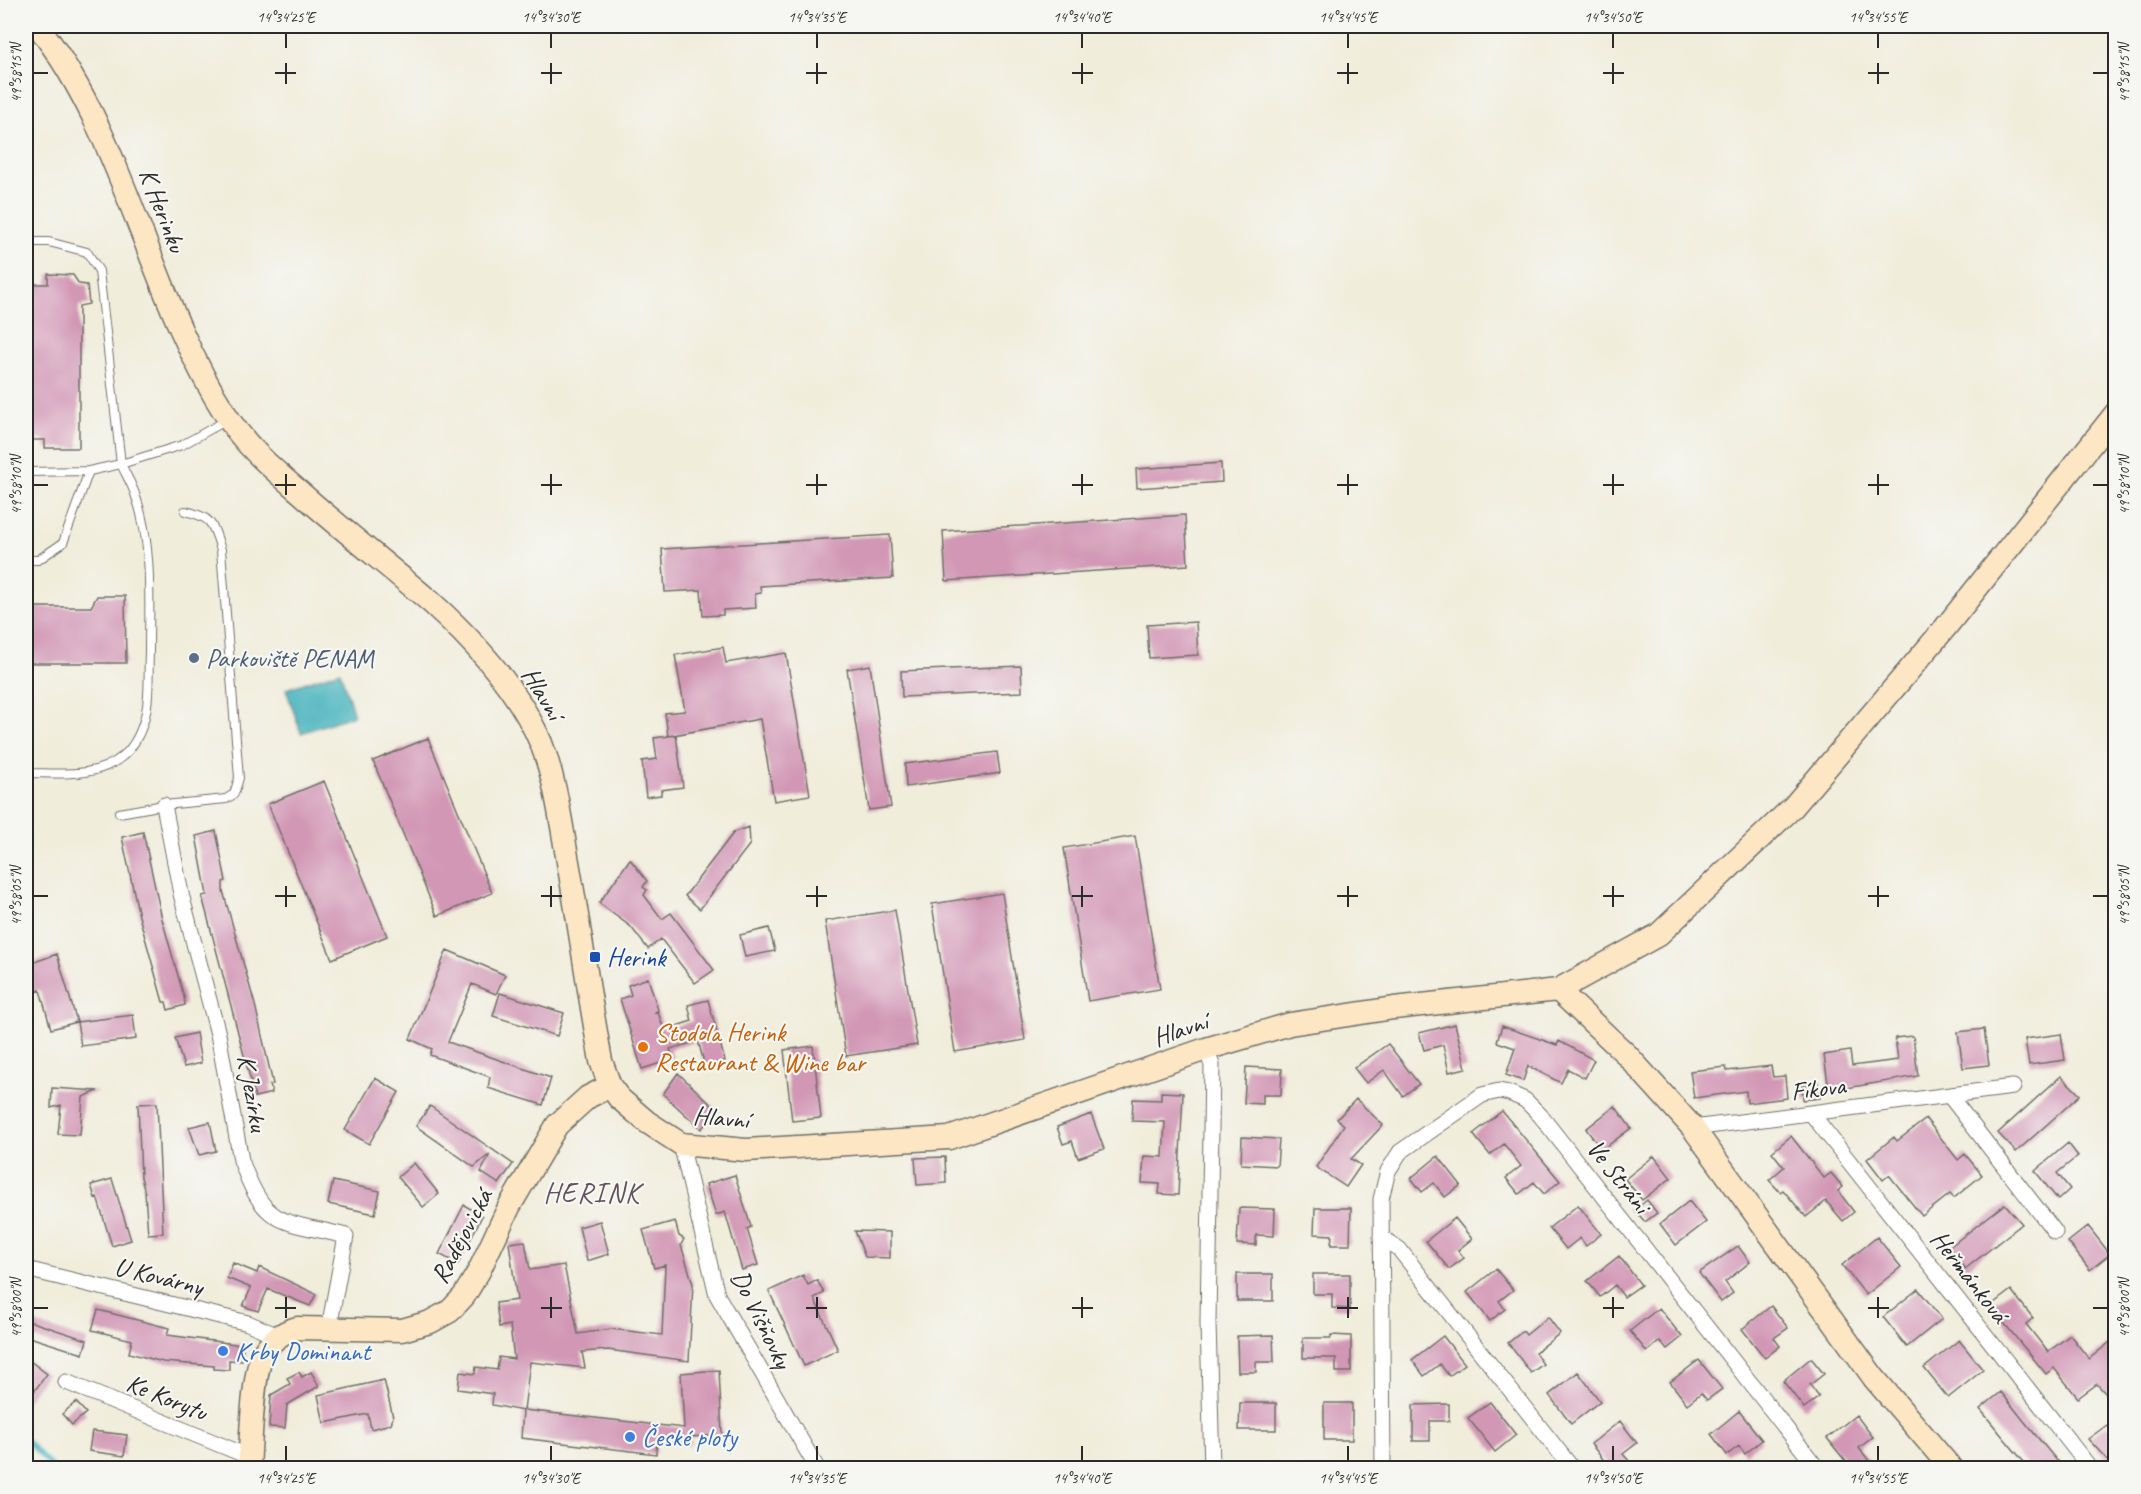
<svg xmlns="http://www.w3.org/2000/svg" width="2141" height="1494" font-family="Caveat,sans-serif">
  <rect width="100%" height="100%" fill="#f6f6f2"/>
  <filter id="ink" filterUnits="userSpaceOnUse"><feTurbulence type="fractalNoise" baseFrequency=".0167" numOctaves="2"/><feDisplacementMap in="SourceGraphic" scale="12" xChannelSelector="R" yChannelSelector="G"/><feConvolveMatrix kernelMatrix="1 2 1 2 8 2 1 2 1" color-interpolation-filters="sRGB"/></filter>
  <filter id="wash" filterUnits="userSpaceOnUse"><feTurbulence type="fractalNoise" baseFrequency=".008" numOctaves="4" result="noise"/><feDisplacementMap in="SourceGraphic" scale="24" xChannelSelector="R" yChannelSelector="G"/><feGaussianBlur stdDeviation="1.35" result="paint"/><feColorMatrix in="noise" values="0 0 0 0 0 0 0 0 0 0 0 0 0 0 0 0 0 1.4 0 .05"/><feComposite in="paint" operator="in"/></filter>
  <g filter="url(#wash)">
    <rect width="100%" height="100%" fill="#f0eddb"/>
    <!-- water -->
    <path fill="#41b0bc" stroke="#366e74" stroke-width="1.5" d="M340,671L354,715L301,733L286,689Z"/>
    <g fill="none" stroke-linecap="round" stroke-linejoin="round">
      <!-- stream -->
      <path stroke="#41b0bc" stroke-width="5" d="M26,1440L53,1468"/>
    </g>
    <g id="blocks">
      <!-- building -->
      <path fill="#d297b5" d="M48,274L73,275L79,284L87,285L89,304L79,306V448H45V440H26V284H48Z
        M1221,463L1222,482L1137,488L1136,469Z
        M1185,515L1188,565L946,581L943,531Z
        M890,535L893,578L760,586L761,593L755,594L756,608L723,610V615L703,616L701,590L665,592L662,549Z
        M97,596H125L126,663H26V607H91Z
        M1196,622L1198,655L1149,658L1147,625Z
        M723,647L726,663L786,653L810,795L774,801L760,719L668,736L665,713L685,711L675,655Z
        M870,665L891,807L869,810L847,669Z
        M1021,666L1022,692L902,697L901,671Z
        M676,735L683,787L661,790V795L646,797L642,761L657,759L654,738Z
        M428,738L492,893L437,916L373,761Z
        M997,752L1000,773L906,787L905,764Z
        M324,781L387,936L332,959L268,804Z
        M749,827L750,844L700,909L685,896L734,832Z
        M216,831L226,881L223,882V891L255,1005L273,1084L270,1085L272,1093L255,1097L202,896L207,895L196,836Z
        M143,832L162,919L184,997L185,1005L168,1010L166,1002H163L139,916L122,837Z
        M1135,836L1160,989L1088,1001L1064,848Z
        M630,859L647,881L643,887L647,890L644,895L662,919L671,913L714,970L695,983L661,939L648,949L631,927L599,903Z
        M1002,893L1025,1040L955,1052L932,904Z
        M895,910L917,1045L846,1056L825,921Z
        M769,928L775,951L745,957L740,935Z
        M447,950L505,975L496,994L472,984L448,1042L551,1078L543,1105L488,1088L490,1077L430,1055L432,1049L410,1039Z
        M57,954L77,1022L51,1029L40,990L26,995V965Z
        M648,978L658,1010L654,1013L658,1012L664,1030L692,1021L688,1005L708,1000L725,1061L705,1066L698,1041L670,1049L673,1059L642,1069L620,999L631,995L628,985Z
        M500,993L564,1013L557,1036L493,1016Z
        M133,1015L136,1039L81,1046L77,1022Z
        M1455,1024L1466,1068L1449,1072L1443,1045L1424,1050L1419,1033Z
        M1502,1026L1557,1045L1559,1041L1594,1060L1585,1078L1568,1069L1561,1083L1528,1066L1523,1081L1506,1075L1515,1048L1497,1042Z
        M1984,1029L1989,1065L1963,1068L1958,1032Z
        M196,1033L201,1063L184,1067L175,1038Z
        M2061,1034L2065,1060L2029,1065L2025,1039Z
        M1913,1036L1918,1076L1829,1091L1824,1055L1850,1051L1852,1066L1898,1060L1895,1038Z
        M1388,1044L1419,1084L1403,1096L1384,1070L1366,1083L1354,1068Z
        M813,1046L821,1118L792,1121L784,1050Z
        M1771,1066L1773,1077L1785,1076L1787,1098L1747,1103L1746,1091L1694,1098L1690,1071L1726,1067L1727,1071Z
        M1246,1067L1282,1069L1281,1095H1263V1104L1244,1103Z
        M678,1073L718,1111L701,1129L663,1094Z
        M2061,1076L2080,1095L2016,1152L1998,1133Z
        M375,1078L399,1092L369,1144L345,1130Z
        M1818,1082L1820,1098L1803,1100L1802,1084Z
        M52,1088L98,1091L83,1097L80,1135L58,1134L61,1105L51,1108Z
        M1161,1092L1183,1093L1178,1195L1159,1194L1160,1184L1142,1183L1144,1156L1163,1157L1165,1122L1132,1121L1133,1099L1161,1100Z
        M1356,1099L1383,1125L1351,1159L1361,1165L1346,1187L1316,1167L1344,1125L1337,1119Z
        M157,1103L163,1233L148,1234L145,1193L141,1177L138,1104Z
        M430,1106L513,1164L499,1184L481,1172L490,1154L474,1167L416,1126Z
        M1615,1106L1631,1128L1602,1150L1586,1129Z
        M1502,1111L1560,1181L1544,1194L1534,1182L1519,1194L1506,1178L1521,1166L1504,1144L1490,1155L1473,1134Z
        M1091,1114L1104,1149L1078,1158L1072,1141L1063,1144L1057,1127Z
        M1926,1119L1958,1160L1965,1154L1982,1175L1954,1198L1950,1194L1922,1216L1889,1175L1883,1180L1867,1159L1894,1137L1897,1141Z
        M210,1122L216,1151L199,1155L189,1127Z
        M1791,1136L1824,1178L1831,1173L1843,1187L1838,1191L1854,1212L1843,1221L1826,1201L1806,1217L1783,1190L1780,1192L1769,1180L1784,1167L1772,1152Z
        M1242,1137L1279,1139L1277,1166L1241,1164Z
        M2068,1143L2078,1156L2057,1173L2070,1189L2058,1200L2035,1171Z
        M1438,1156L1461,1185L1445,1197L1434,1183L1422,1192L1411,1178Z
        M1654,1156L1671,1178L1642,1200L1625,1179Z
        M945,1157L946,1183L917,1185L915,1158Z
        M414,1163L439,1194L423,1207L398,1177Z
        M735,1175L751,1227L747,1229L758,1265L742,1270L725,1212L716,1215L706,1184Z
        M112,1179L131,1240L112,1246L97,1197L95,1198L91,1185Z
        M333,1181L380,1191L375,1214L328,1204Z
        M1647,1200L1657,1213L1645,1222L1635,1210Z
        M1689,1201L1706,1222L1676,1245L1660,1224Z
        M2005,1204L2022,1224L1965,1269L1948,1248Z
        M464,1205L482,1216L458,1264L439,1254Z
        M1578,1205L1601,1234L1586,1246L1580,1238L1566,1249L1549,1228Z
        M1239,1208L1275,1209L1274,1236L1256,1235V1245L1237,1244Z
        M1315,1208H1351L1350,1245H1331L1332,1235L1314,1234Z
        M1455,1218L1472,1239L1458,1250L1464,1258L1449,1269L1426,1241Z
        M600,1221L609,1254L587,1261L579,1227Z
        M675,1221L679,1236L684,1239L681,1245L693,1284L689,1361L608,1350L582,1352L585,1368L530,1362L524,1410L684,1428L681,1373L719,1370L722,1435L691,1437V1445L657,1441L656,1454L521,1438L523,1411L492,1405L493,1394L458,1389L460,1372L475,1374L476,1367L497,1370L499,1357L514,1359L510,1325L499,1327L496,1303L517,1300L509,1243L525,1241L530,1270L564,1265L578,1334L611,1329L662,1335L665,1265L654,1268L643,1230Z
        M2088,1226L2110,1254L2090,1270L2068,1242Z
        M855,1231L890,1232V1258L865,1257Z
        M1877,1237L1901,1267L1866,1295L1842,1265Z
        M1738,1246L1750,1262L1725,1282L1733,1293L1721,1302L1699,1273Z
        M1619,1256L1641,1285L1624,1297L1615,1285L1600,1297L1587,1281Z
        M233,1263L257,1273L259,1267L316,1294L310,1306L268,1289L258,1311L243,1306L251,1288L227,1278Z
        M1496,1269L1513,1290L1499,1301L1505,1309L1490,1321L1467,1292Z
        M1237,1274H1273V1301H1237Z
        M1313,1274H1350V1309L1332,1308V1294H1313Z
        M803,1275L808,1285L817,1280L824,1293L814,1298L838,1350L804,1366L769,1291Z
        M1918,1289L1942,1319L1907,1347L1883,1317Z
        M2011,1290L2033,1318L2026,1324L2048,1352L2070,1335L2089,1359L2115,1338V1387L2106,1394L2097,1384L2078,1398L2054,1368L2046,1374L1990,1306Z
        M1771,1306L1788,1328L1774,1338L1780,1346L1765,1358L1742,1329Z
        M1659,1308L1682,1337L1667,1349L1660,1341L1647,1352L1630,1331Z
        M98,1310L169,1328L167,1335L243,1345L242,1361L229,1360V1370L214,1369V1366L163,1362L129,1353L132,1340L92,1330Z
        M1548,1317L1560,1333L1535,1353L1543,1364L1531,1373L1508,1343L1523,1331L1526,1335Z
        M26,1320L87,1340L83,1354L26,1336Z
        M1273,1335L1274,1362H1256V1372H1238L1237,1336Z
        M1331,1335L1351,1336V1372H1336V1358H1303V1338H1331Z
        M1443,1336L1465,1364L1449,1376L1440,1364L1424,1376L1412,1360Z
        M1959,1340L1983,1370L1948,1398L1924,1368Z
        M26,1358L47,1374L26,1402Z
        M1811,1358L1824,1374L1810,1385L1819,1397L1804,1408L1783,1381Z
        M1699,1360L1722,1389L1707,1400L1701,1393L1687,1404L1670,1382Z
        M299,1372L302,1377L311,1372L319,1386L287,1405L285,1428L269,1427L271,1395L290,1384L287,1378Z
        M1578,1372L1600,1401L1571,1424L1549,1395Z
        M384,1380L393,1417L391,1424L371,1429L368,1414L324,1423L318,1395Z
        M2001,1392L2024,1421L2063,1468H2029L2003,1437L1980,1409Z
        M76,1402L86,1413L72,1425L62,1414Z
        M1490,1402L1516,1435L1495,1452L1468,1418Z
        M1240,1403H1276V1430H1239Z
        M1324,1403H1352V1440H1324Z
        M1449,1404V1421H1430V1441H1413V1405Z
        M1739,1411L1762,1440L1745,1454L1739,1446L1727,1455L1711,1434Z
        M1856,1415L1873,1437L1859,1448L1875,1468H1851L1827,1438Z
        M1620,1421L1637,1443L1623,1454L1629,1461L1620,1468H1610L1591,1444Z
        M2107,1425L2115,1435V1468L2088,1439Z
        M92,1431L127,1435L124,1456L89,1451Z"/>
    </g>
  </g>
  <g filter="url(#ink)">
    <use href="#blocks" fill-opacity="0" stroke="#706f69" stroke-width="1.5"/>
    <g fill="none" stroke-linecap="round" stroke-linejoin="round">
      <defs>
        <path id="lane" d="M26,242H49L87,252L99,271L121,464L89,471L26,472
          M26,560H38L63,543L89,471
          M26,773C58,773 96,779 123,756C135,746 143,728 146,712C150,693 148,672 149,653C149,603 153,545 136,497C133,486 126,475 121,464L182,445L227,420
          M119,813L164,805L226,799L234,794L239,778L221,550C213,525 213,517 185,511"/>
        <path id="street" d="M164,805L181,894L218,1034L241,1160C265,1229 282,1220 346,1236L329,1328
          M1206,1049L1212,1065L1208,1323L1212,1468
          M1949,1095L2055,1232
          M1811,1113L2090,1468
          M1693,1128L2013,1087
          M681,1144L717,1295L817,1468
          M1381,1237L1399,1249L1572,1468
          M26,1269L248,1323L278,1336
          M66,1382L250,1457
          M1383,1468L1381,1199L1388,1171L1400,1152L1482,1095L1499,1091L1509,1093L1525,1100L1540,1115L1817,1468"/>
        <path id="secondary" d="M38,26C127,141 148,293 226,415C246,447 274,470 302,494C345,532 390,567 433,604C476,643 518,689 541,743C556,781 561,823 568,862C580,929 589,995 601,1061L610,1086L619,1098L647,1122L681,1144L746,1150L949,1138L1206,1049L1290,1024L1394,1008L1558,990L1658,935L1793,807L1945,628L2116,413
          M1558,990L1626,1054L1693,1128L1874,1378L1951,1468
          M249,1468C251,1443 252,1372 264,1352C271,1340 283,1332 297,1328L402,1330L430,1322L450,1311L464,1296L479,1271L509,1207L557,1125L588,1097L610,1086"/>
      </defs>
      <!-- lane casing -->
      <use href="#lane" stroke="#706f69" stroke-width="10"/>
      <!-- street casing -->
      <use href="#street" stroke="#706f69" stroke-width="17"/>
      <!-- secondary casing -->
      <use href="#secondary" stroke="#706f69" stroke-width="25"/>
      <!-- path -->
      <path stroke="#706f69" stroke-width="3" stroke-dasharray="4.5 4.5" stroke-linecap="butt" d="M902,1468V1465L926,1468"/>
      <!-- lane -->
      <use href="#lane" stroke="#fff" stroke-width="8"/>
      <!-- street -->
      <use href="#street" stroke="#fff" stroke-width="15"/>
      <!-- secondary -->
      <use href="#secondary" stroke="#fce6c4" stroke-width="22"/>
    </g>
  </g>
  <!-- ticks -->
  <path fill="none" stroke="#2b2b2b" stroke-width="2" d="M286,33V48M551,33V48M817,33V48M1082,33V48M1348,33V48M1613,33V48M1878,33V48M286,63V84M551,63V84M817,63V84M1082,63V84M1348,63V84M1613,63V84M1878,63V84M33,73H48M275,73H296M541,73H562M806,73H827M1072,73H1093M1337,73H1358M1603,73H1624M1868,73H1889M2093,73H2108M286,474V495M551,474V495M817,474V495M1082,474V495M1348,474V495M1613,474V495M1878,474V495M33,485H48M275,485H296M541,485H562M806,485H827M1072,485H1093M1337,485H1358M1603,485H1624M1868,485H1889M2093,485H2108M286,886V907M551,886V907M817,886V907M1082,886V907M1348,886V907M1613,886V907M1878,886V907M33,896H48M275,896H296M541,896H562M806,896H827M1072,896H1093M1337,896H1358M1603,896H1624M1868,896H1889M2093,896H2108M286,1297V1318M551,1297V1318M817,1297V1318M1082,1297V1318M1348,1297V1318M1613,1297V1318M1878,1297V1318M33,1308H48M275,1308H296M541,1308H562M806,1308H827M1072,1308H1093M1337,1308H1358M1603,1308H1624M1868,1308H1889M2093,1308H2108M286,1446V1461M551,1446V1461M817,1446V1461M1082,1446V1461M1348,1446V1461M1613,1446V1461M1878,1446V1461"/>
  <!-- markers -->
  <circle fill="#5c6f8a" stroke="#f6f6f2" stroke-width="2" cx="194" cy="658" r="6"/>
  <rect fill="#1a4fb4" stroke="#f6f6f2" stroke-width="2" x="589" y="951" width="12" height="12" rx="3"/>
  <circle fill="#e8710a" stroke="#f6f6f2" stroke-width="2" cx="643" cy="1047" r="6"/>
  <g fill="#3f7fe0" stroke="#f6f6f2" stroke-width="2">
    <circle cx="223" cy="1351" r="6"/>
    <circle cx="630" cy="1437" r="6"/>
  </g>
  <g text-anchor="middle" stroke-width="4.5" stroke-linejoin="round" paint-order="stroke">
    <!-- street labels -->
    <g font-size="26" fill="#2b2b2b" stroke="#f6f6f2">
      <text transform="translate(163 210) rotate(69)" y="9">K Herinku</text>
      <text transform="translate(543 693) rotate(59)" y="9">Hlavní</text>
      <text transform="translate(1180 1029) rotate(-19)" y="9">Hlavní</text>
      <text transform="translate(1818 1088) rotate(-7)" y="9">Fíkova</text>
      <text transform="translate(253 1093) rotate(80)" y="9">K Jezírku</text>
      <text transform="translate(721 1117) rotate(5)" y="9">Hlavní</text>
      <text transform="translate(1619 1176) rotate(52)" y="9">Ve Stráni</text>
      <text transform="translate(461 1236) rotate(-62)" y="9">Radějovická</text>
      <text transform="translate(159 1276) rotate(14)" y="9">U Kovárny</text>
      <text transform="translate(1970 1276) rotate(52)" y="9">Heřmánková</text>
      <text transform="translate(762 1319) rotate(64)" y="9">Do Višňovky</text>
      <text transform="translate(167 1397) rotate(22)" y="9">Ke Korytu</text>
    </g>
    <!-- service labels -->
    <g font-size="26" fill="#4e5e75" stroke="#f6f6f2" text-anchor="start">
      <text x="206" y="667">Parkoviště PENAM</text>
    </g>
    <!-- transit labels -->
    <g font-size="26" fill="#164399" stroke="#f6f6f2" text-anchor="start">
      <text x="607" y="966">Herink</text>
    </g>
    <!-- food labels -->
    <g font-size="26" fill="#c56008" stroke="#f6f6f2" text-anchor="start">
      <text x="655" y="1041">Stodola Herink<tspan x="655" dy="30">Restaurant &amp; Wine bar</tspan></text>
    </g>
    <!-- shop labels -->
    <g font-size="26" fill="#366cbe" stroke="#f6f6f2" text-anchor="start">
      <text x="235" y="1360">Krby Dominant</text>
      <text x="642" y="1446">České ploty</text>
    </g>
    <!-- quarter labels -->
    <g font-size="28" letter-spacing="1.5" fill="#65515b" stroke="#f6f6f2">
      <text x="592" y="1202">HERINK</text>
    </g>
  </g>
  <!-- margin -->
  <rect width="2141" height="1494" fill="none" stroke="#f6f6f2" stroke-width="66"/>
  <rect x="33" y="33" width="2075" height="1428" fill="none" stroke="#2b2b2b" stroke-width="2"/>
  <g font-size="15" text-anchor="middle" fill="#2b2b2b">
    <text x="286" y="22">14°34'25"E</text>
    <text x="551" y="22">14°34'30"E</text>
    <text x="817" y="22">14°34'35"E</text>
    <text x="1082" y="22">14°34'40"E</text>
    <text x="1348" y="22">14°34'45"E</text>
    <text x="1613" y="22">14°34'50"E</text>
    <text x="1878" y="22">14°34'55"E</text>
    <text transform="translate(16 73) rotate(-90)" y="5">49°58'15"N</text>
    <text transform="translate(2124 73) rotate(-90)" y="5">49°58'15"N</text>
    <text transform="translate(16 485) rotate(-90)" y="5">49°58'10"N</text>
    <text transform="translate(2124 485) rotate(-90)" y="5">49°58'10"N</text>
    <text transform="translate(16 896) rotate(-90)" y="5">49°58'05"N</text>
    <text transform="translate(2124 896) rotate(-90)" y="5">49°58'05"N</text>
    <text transform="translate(16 1308) rotate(-90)" y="5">49°58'00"N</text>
    <text transform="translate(2124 1308) rotate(-90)" y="5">49°58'00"N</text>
    <text x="286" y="1483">14°34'25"E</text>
    <text x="551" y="1483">14°34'30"E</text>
    <text x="817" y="1483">14°34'35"E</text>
    <text x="1082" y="1483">14°34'40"E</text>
    <text x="1348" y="1483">14°34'45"E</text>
    <text x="1613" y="1483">14°34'50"E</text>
    <text x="1878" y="1483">14°34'55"E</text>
  </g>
</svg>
